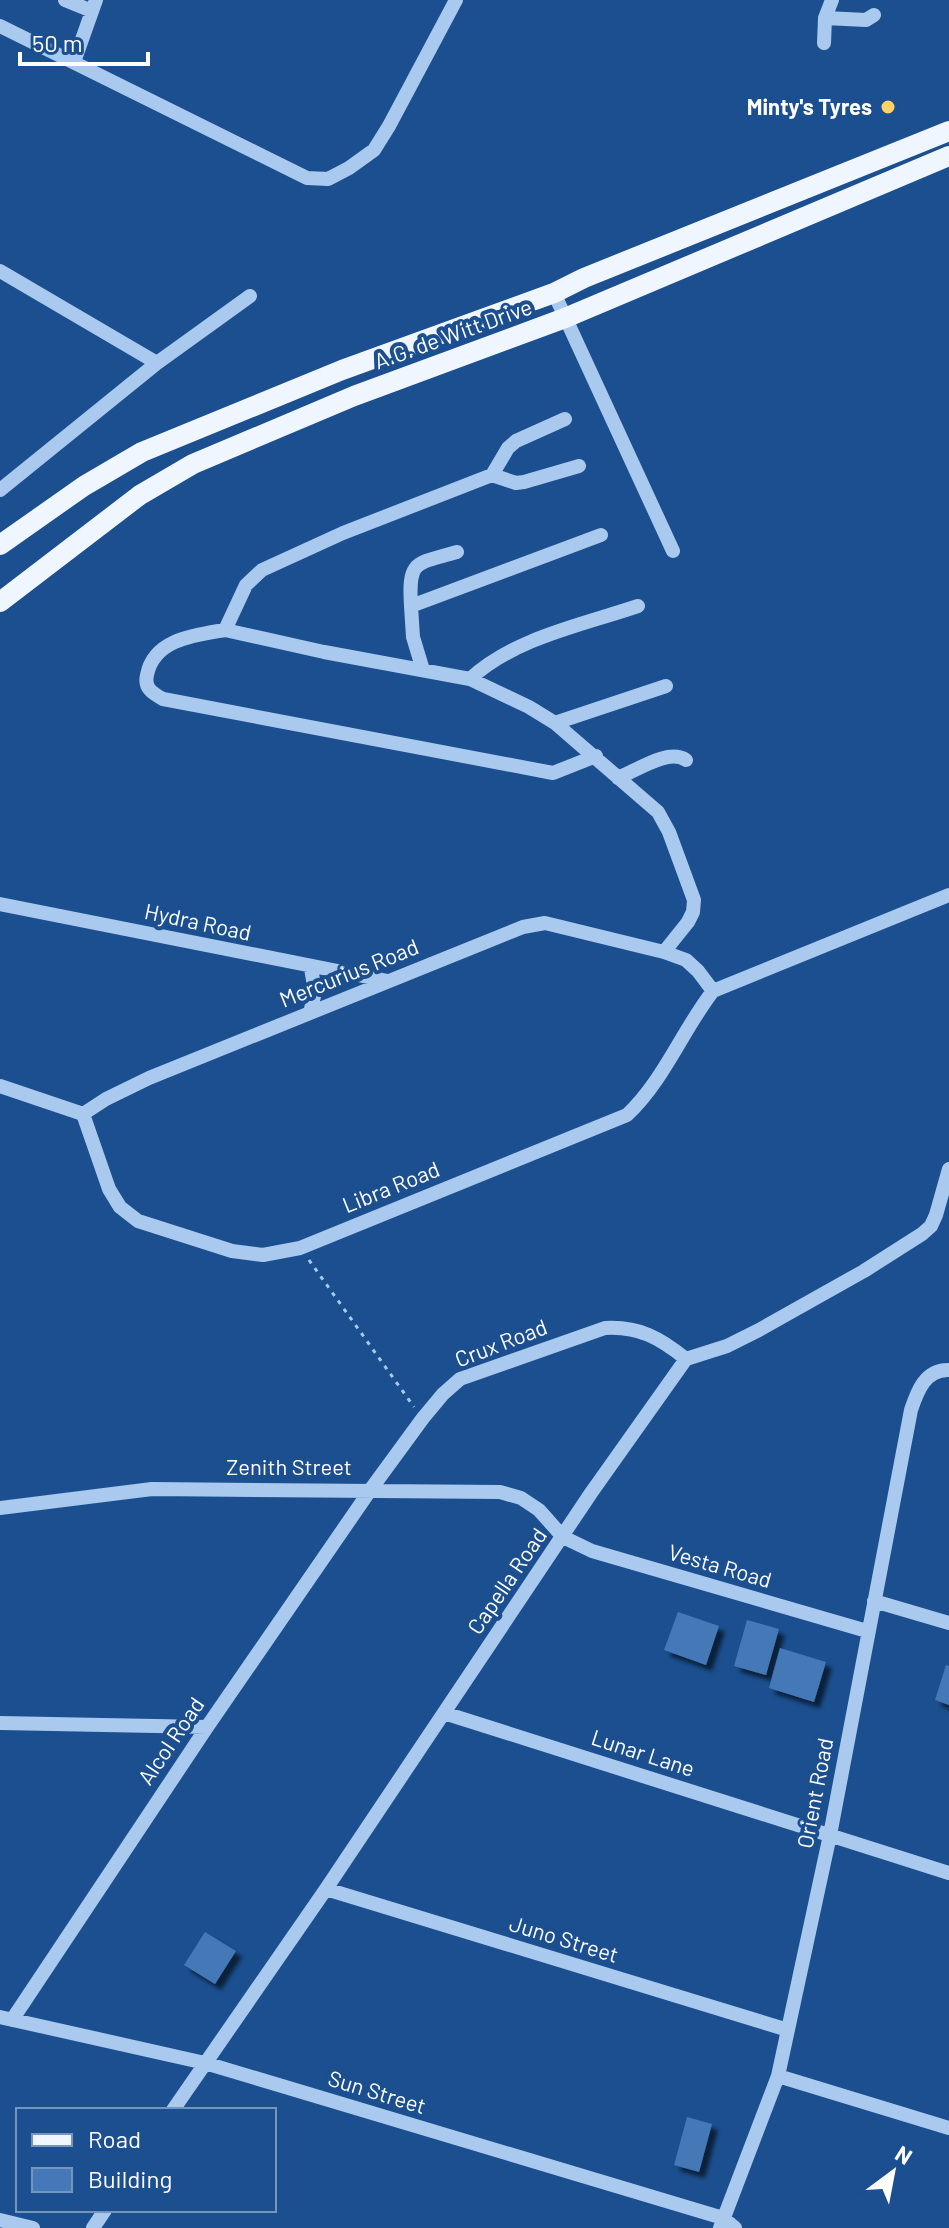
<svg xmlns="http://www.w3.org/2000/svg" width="949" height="2228" font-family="Barlow,sans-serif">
  <defs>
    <filter id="shadow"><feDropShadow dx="6" dy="6" stdDeviation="2" flood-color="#0009"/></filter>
  </defs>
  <rect width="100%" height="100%" fill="#1b4f8f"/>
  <!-- building -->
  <path fill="#4478b7" filter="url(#shadow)" d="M678,1612L719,1626L706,1665L664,1650Z
    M747,1620L779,1629L766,1675L734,1666Z
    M780,1648L826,1662L814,1702L769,1688Z
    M946,1665L949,1666V1705L935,1700Z
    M205,1932L236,1951L215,1984L184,1965Z
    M687,2117L712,2124L699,2172L674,2165Z"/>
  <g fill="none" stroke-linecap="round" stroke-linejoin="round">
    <!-- path -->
    <path stroke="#a9c9ee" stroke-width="3" stroke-dasharray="4 6" stroke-linecap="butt" d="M309,1260L414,1407"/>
    <!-- minor -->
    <path stroke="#a9c9ee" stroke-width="14" d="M65,0L92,11
      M825,18L866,20L874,15
      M0,26L307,178L328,179L349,168L374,150L389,126L456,0
      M824,43L825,18L832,0
      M74,62L96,0
      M0,271L157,363
      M554,293L673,551
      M565,419L516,441L508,448L492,475L343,533L262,570L246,585L225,630L324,652L470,679L529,707L555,723L658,812L669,832L694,900L693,912L688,922L664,952
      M492,475L516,483L524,482L579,466
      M0,490L157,363L250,296
      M411,606C408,559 416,564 457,552
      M225,630C195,635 154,639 147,675C144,688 152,693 163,699L553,773L596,756
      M423,670L413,637L411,606L601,535
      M470,679C514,638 582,625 638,606
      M555,723L666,686
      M618,778C636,771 668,748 686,760
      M0,904L388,981
      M713,991L949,895
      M310,1013L315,992L311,968
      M0,1086L83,1114
      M83,1114L109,1189L120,1207L138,1221L232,1251L263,1255L300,1248L627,1115C664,1080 682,1031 713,991
      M83,1114L106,1099L149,1078L523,927L545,923L664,952L686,960L698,971L713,991
      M0,1508L152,1489L500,1492L521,1498L539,1510L563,1537L592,1551L867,1631
      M874,1601L949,1623
      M444,1713L949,1873
      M0,1723L207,1727
      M326,1889L788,2030
      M0,2017L205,2063L723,2218L735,2228
      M12,2020L207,1727L371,1489L423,1418L443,1394L460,1379L605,1328C639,1326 660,1338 686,1359
      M778,2076L949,2128
      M173,2110L326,1889L591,1493L686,1359L727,1346L759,1330L864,1271L922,1234L931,1226L936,1215L949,1169
      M0,2220L33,2228
      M93,2228L105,2210
      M720,2228L778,2076L830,1835L911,1410C917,1392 925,1369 949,1370"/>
    <!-- major -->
    <path stroke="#f0f6ff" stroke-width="20" d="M0,545L84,486L142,452L342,370L554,293L584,278L949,131
      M0,602L140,495L193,464L354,396L565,318L949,156"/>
  </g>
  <!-- markers -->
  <circle fill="#ffd166" stroke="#1b4f8f" stroke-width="3" cx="888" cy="107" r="8"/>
  <g text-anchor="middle" stroke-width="8" stroke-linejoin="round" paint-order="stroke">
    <!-- poi labels -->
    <g font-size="22" font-weight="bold" fill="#fff" stroke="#1b4f8f" text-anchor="end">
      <text x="872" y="115">Minty's Tyres</text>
    </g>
    <!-- street labels -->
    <g font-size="22" fill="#fff" stroke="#1b4f8f">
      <text transform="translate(453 334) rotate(-20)" y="8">A.G. de Witt Drive</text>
      <text transform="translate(198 922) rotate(12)" y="8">Hydra Road</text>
      <text transform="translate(349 973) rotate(-22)" y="8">Mercurius Road</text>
      <text transform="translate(391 1187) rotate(-22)" y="8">Libra Road</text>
      <text transform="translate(501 1343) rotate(-21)" y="8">Crux Road</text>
      <text x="289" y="1475">Zenith Street</text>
      <text transform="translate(720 1566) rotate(16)" y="8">Vesta Road</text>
      <text transform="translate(507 1581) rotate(-56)" y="8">Capella Road</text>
      <text transform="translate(171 1741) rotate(-56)" y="8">Alcol Road</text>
      <text transform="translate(643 1753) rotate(18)" y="8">Lunar Lane</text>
      <text transform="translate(815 1793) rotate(-79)" y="8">Orient Road</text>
      <text transform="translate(564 1939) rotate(17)" y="8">Juno Street</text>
      <text transform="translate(377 2092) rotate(17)" y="8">Sun Street</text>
    </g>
  </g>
  <!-- legend -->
  <rect x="16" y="2108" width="260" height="104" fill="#1b4f8f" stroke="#7695bc" stroke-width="2"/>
  <rect x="32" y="2134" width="40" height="12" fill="#f0f6ff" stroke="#7695bc" stroke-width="2"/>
  <text x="88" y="2148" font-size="24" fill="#ffffff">Road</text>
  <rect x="32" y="2168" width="40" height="24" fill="#4478b7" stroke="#7695bc" stroke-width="2"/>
  <text x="88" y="2188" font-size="24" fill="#ffffff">Building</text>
  <!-- north arrow -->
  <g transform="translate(893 2172) rotate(32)" stroke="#1b4f8f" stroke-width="6" paint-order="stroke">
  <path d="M0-6L14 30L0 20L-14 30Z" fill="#ffffff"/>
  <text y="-12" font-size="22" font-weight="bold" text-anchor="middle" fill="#ffffff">N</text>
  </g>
  <!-- scale -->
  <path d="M20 52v12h128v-12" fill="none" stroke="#ffffff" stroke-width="4"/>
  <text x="32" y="52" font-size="24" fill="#ffffff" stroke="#1b4f8f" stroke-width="6" paint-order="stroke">50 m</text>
</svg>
